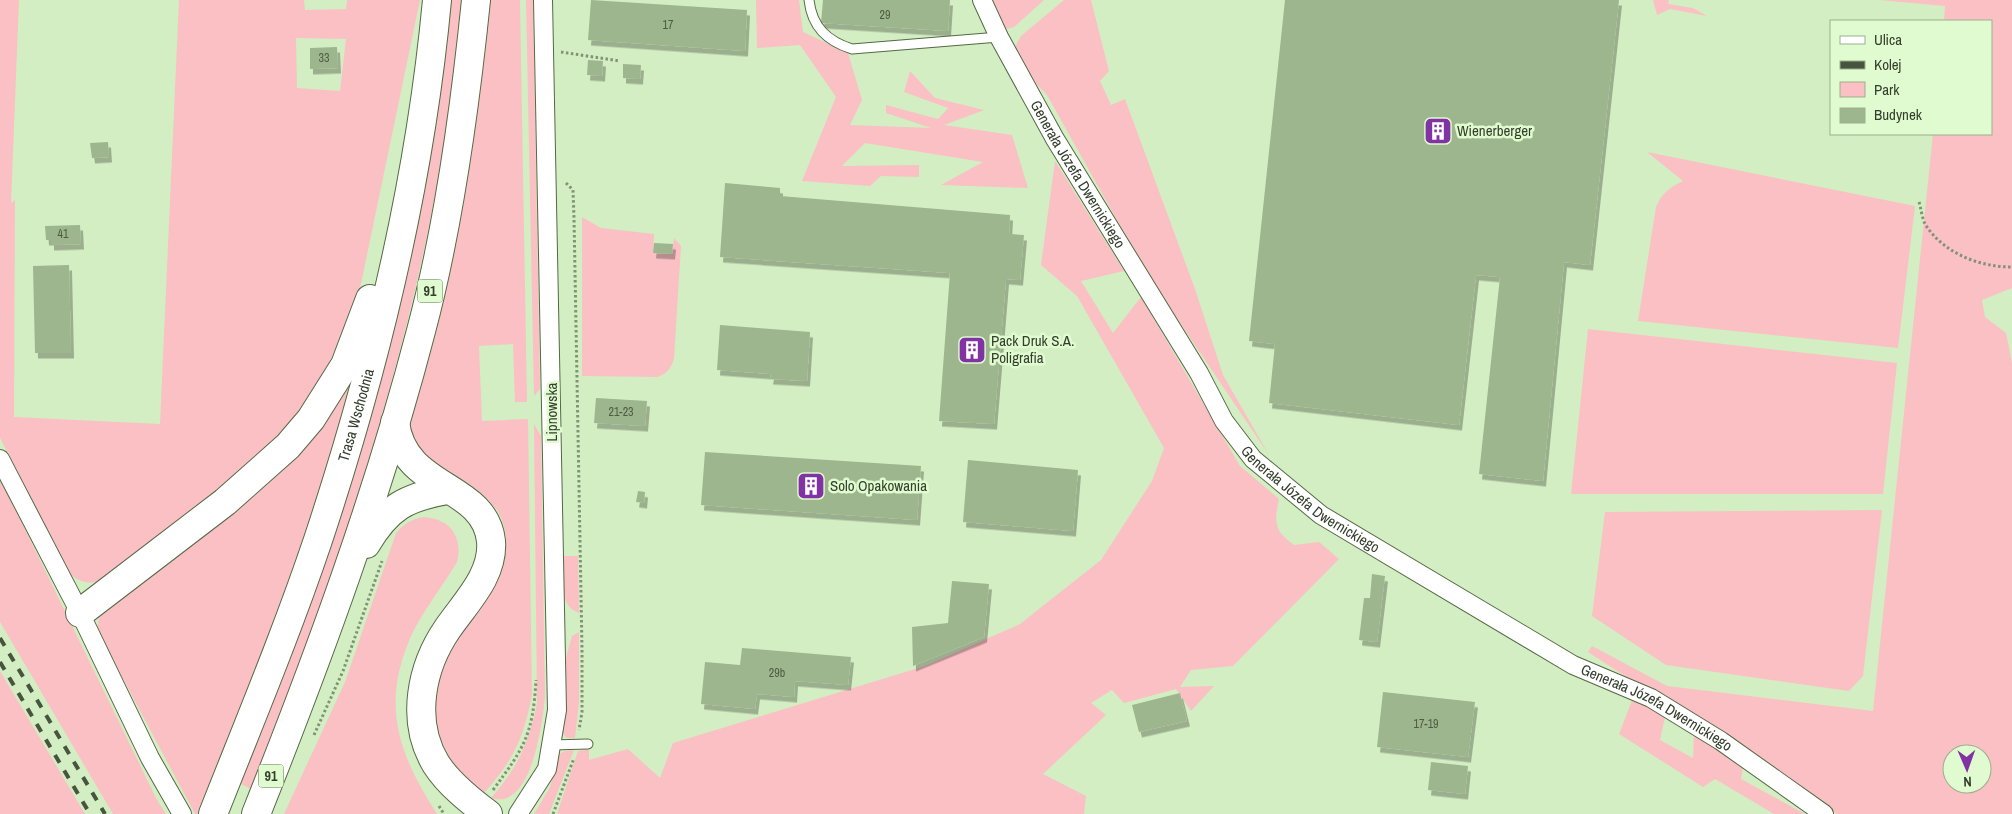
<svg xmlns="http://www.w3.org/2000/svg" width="2012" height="814" font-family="'Archivo Narrow',sans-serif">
  <defs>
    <filter id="shadow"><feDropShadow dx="3" dy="5.5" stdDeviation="0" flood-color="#0004"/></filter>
  </defs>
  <rect width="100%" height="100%" fill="#d3eec2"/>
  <!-- green -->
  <path fill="#fac0c4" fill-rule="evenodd" d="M0,0H19L11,203L15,200L14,417L160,424L179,0H304L305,10L346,9L347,0H420L358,298L314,397L263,457L104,581C90,584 80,583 70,574L0,438ZM296,38L346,39L340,91L297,88Z
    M448,0H462C439,275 352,534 251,789L237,782L277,682Z
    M486,0H520L527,402H515L513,344L479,346L482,421L528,419L532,695C523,740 514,759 484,793C476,787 467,781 460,774C455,769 452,761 448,755C426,718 432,676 454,641C478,604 507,589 506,538C505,530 502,517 497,510C476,482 445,471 416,454L409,423Z
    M526,0H533L540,389L534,396Z
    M756,0H799L803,32L848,53L862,100L850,125L931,128L886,113V105L938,119L948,108L904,92L910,71L935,98L984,110L944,125L1012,135L1028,188L941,185L983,162L865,143L842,166L919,165V177L881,176L870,186L802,181L836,97L800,45L757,48Z
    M990,0H1044L1014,27L1007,29L1002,27Z
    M1064,0H1091L1109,71L1100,81L1111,105L1125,99L1195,289L1223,375L1269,455L1147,274L1047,95L1020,67L1016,54V45L1021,36Z
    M1653,0H1669L1668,4L1693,8L1707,16L1670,9L1657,15Z
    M1879,0H2012V288L1982,300L1985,317L2006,333L2012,363V814H1837L1588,652L1592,646L1667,686L1873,711L1933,134H1991V21H1944L1945,6ZM1952,754H1982V784H1952Z
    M1647,152L1915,206L1898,348L1638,321L1656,207C1662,193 1669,188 1683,181Z
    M1055,161L1124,271L1081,281L1113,333L1141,297L1240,466L1279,499C1274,522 1274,531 1294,545L1319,542L1339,559L1233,666L1191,670L1180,687L1214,686L1191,711L1176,689L1124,703L1112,690L1091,703L1106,715L1043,774L1086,796L1084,814H557L578,751L589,749V760L628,749L660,778L673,743L925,666L1020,624L1101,560L1152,481L1164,448L1077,296L1041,265Z
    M582,217L601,228L654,234L653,253L672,254L674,238L681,246L674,359C671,368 667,374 657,377L582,376Z
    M1588,329L1897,363L1883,494H1571Z
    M362,346C351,384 342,422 330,459C293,580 245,697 198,814H195L97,630L100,611L248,497Z
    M534,424L541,436L545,697C542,724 532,811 491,798C518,767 529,743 537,703Z
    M0,478L157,800L166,814H113L0,622Z
    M1882,510L1863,676L1849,691L1666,665L1592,616L1605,512Z
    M424,517C451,519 463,537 457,562C443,586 419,616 409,641C381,708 400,756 437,814H284L345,682L396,533C405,523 412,519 424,517Z
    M562,556H578L579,613C557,606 563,575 562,556Z
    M579,632V702L575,738H567L563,734L565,661L572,636Z
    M0,671L85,814H0Z
    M1633,698L1665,717L1660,740L1693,758L1694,733L1743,767L1741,779L1805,814H1774L1715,779L1703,787L1619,734Z
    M574,750L549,814H534L550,787L558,755L564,751Z"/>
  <!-- building -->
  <path fill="#9db68d" filter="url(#shadow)" d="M591,0L747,10L745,51L588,40Z
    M823,0H950L948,31L821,23Z
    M1285,0H1619L1590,265L1564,262L1543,481L1479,474L1500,277L1476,275L1459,425L1269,403L1275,344L1249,341Z
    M337,47L338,68L310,69V48Z
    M588,60L603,61L602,76L587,75Z
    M623,64L641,65L640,79L623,78Z
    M108,142L109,157L92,158L90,143Z
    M725,183L780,188V196L1010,215L1009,234L1024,235L1020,280L1006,279L994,424L939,421L950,273L720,257Z
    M80,225L81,244L51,245V240H46L45,226Z
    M654,243L673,244L672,254L653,253Z
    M69,265L71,353H35L33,266Z
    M720,325L810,332L807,381L770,379L771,374L717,370Z
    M596,398L647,401L645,426L594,423Z
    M705,452L921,466L917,520L701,505Z
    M968,460L1078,470L1073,531L963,522Z
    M638,491L645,492L644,503L636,502Z
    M1372,574L1385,576L1377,642L1359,640L1364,598H1370Z
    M952,581L989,584L984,637L913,666L912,627L948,623Z
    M742,648L851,657L848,685L795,681L794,697L757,694L755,709L701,704L705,662L740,665Z
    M1383,692L1475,702L1468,757L1377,747Z
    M1180,693L1187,721L1139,732L1132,705Z
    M1431,762L1468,766L1465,794L1428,790Z"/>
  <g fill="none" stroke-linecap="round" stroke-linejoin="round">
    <defs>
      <path id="service" d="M809,0C812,27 827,41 852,49L999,37
        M551,745L588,744"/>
      <g id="minor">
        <path id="s1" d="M982,0L999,37L1055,139L1199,373L1224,421L1253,459L1321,515L1573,665L1651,698L1721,741L1824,814"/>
        <path d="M0,459L80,613L150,758L182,814"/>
        <path d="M518,814L547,769L557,710L543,0"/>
      </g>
      <g id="primary">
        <path d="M395,422C403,491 485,483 491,541C494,575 466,602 448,628C421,667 410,721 436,764C449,784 469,800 488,814"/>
        <path d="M366,544C388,507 406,497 448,490"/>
        <path d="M80,613L225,502L288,446L311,419L345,365L370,299"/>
        <path id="s2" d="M213,814C249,723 287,632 318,540C376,365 420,183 437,0"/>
        <path d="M256,814C319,656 378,496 421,331C449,226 465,108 476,0"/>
      </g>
    </defs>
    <!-- service casing -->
    <use href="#service" stroke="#536a44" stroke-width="11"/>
    <!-- minor casing -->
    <use href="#minor" stroke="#536a44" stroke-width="20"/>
    <!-- primary casing -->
    <use href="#primary" stroke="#536a44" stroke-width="30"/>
    <!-- path -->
    <path stroke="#819375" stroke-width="3" stroke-dasharray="2.5 2.5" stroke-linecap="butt" d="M561,52L620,61
      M566,183L573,190L574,218L582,649V712L579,730
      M1919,202C1921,208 1922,218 1925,224C1943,253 1979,267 2012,267
      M314,735L343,671L382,561
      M493,790C524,748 533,735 536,680
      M439,806L444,814
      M553,814L574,758"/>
    <!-- service -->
    <use href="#service" stroke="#fff" stroke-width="9"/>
    <!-- minor -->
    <use href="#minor" stroke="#fff" stroke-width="18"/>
    <!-- primary -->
    <use href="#primary" stroke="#fff" stroke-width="28"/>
    <!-- rail -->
    <path stroke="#47543f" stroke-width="4" stroke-dasharray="9 9" stroke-linecap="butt" d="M0,638L105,814
      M0,662L90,814"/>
  </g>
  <!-- icons -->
  <defs>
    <symbol id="building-square" viewBox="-11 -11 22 22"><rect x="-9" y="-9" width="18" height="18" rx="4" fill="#8132a3" stroke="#e0fbcf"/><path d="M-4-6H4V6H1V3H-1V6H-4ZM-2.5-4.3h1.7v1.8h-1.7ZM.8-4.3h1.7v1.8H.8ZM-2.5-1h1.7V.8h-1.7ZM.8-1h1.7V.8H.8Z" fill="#fff"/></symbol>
  </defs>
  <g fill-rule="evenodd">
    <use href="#building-square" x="1422" y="115" width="32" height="32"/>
    <use href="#building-square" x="956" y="334" width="32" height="32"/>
    <use href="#building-square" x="795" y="470" width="32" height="32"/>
  </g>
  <g text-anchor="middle" stroke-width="5" stroke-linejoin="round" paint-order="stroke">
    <!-- number labels -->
    <g font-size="12" fill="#4e5c44">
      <text x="885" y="19">29</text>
      <text x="668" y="29">17</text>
      <text x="324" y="62">33</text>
      <text x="63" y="238">41</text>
      <text x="621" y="416">21-23</text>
      <text x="777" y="677">29b</text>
      <text x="1426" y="728">17-19</text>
    </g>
    <!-- shield labels -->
    <g fill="#e0fbcf" stroke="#67775d" stroke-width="1">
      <rect x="417.5" y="279.5" width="25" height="23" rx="4"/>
      <rect x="258.5" y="764.5" width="25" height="23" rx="4"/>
    </g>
    <g font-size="14" font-weight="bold" fill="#333e2c">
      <text x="430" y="296">91</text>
      <text x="271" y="781">91</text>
    </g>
    <!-- poi labels -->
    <g font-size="15" fill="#333e2c" stroke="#e0fbcf" text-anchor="start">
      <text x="1457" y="136">Wienerberger</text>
      <text x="991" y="346">Pack Druk S.A.<tspan x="991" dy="17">Poligrafia</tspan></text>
      <text x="830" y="491">Solo Opakowania</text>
    </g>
    <!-- street labels -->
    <g font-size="15" fill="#333e2c" stroke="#e0fbcf">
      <text dy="5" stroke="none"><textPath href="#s1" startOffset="199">Generała Józefa Dwernickiego</textPath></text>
      <text transform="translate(552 412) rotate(-90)" y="5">Lipnowska</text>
      <text dy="5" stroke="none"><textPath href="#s2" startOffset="424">Trasa Wschodnia</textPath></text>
      <text dy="5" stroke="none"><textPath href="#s1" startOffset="604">Generała Józefa Dwernickiego</textPath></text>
      <text dy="5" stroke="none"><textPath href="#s1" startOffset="1009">Generała Józefa Dwernickiego</textPath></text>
    </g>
  </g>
  <!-- legend -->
  <rect x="1830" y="20" width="162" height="115" fill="#e0fbcf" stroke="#9baf8e"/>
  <rect x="1840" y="36" width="25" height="8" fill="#ffffff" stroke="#9baf8e"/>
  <text x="1874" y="45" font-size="15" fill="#333e2c">Ulica</text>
  <rect x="1840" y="61" width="25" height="8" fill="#47543f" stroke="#9baf8e"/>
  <text x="1874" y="70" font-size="15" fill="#333e2c">Kolej</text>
  <rect x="1840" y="82" width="25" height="15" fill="#fac0c4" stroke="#9baf8e"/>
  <text x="1874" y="95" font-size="15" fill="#333e2c">Park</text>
  <rect x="1840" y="108" width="25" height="15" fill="#9db68d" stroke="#9baf8e"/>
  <text x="1874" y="120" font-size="15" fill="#333e2c">Budynek</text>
  <!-- north arrow -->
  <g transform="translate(1967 769) rotate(178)"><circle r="24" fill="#e0fbcf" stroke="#9baf8e"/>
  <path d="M0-4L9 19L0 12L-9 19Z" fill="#8132a3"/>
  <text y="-8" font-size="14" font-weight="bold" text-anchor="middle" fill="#333e2c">N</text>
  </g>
</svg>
